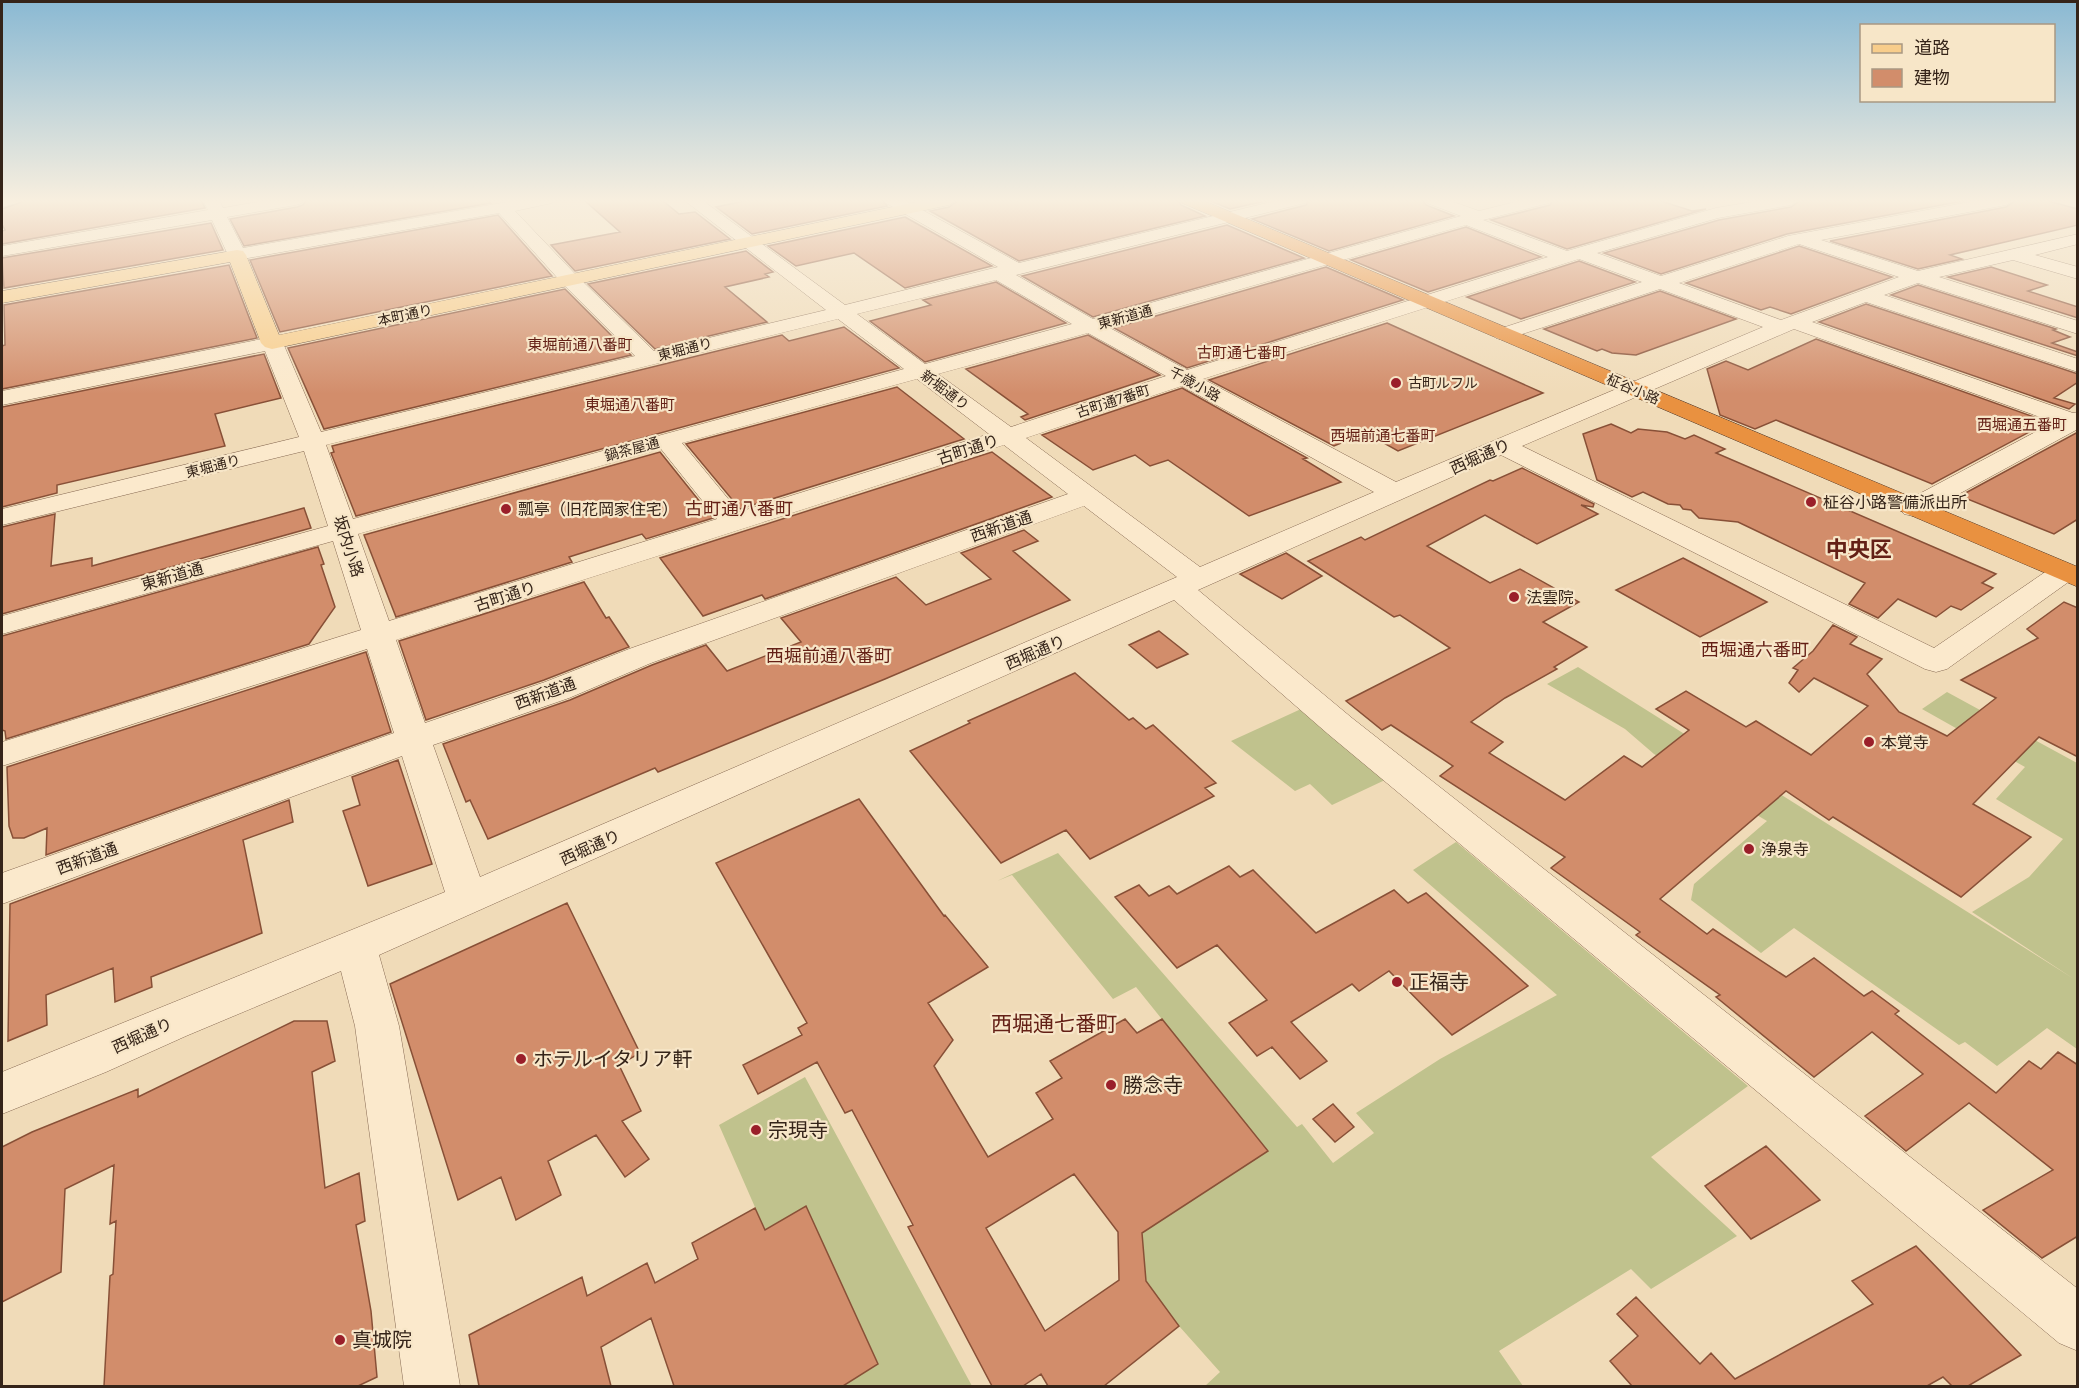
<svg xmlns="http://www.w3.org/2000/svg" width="2079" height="1388" font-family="Bitter,'Noto Sans JP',serif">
  <rect width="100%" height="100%" fill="#f0dbb8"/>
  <!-- cemetery -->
  <path fill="#c0c28d" d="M1578,667L2074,979L1972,912L2029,877L2063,839L1996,799L2025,767L1922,709L1947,692L2077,763V1049L2047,1028L1997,1066L1965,1042L1959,1045L1794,928L1761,953L1691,900L1694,884L1767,821L1654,754L1625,729L1547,684Z
    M1301,709L1385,780L1332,805L1310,784L1295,791L1231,741Z
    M1456,842L1748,1086L1651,1157L1737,1236L1651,1289L1631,1269L1499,1351L1523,1386H1205L1220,1372L1179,1326L1146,1281L1142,1233L1268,1151L1136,987L1113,999L1012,875L997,881L1058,853L1297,1127L1302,1124L1333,1163L1374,1133L1356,1113L1440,1059L1557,995L1413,870Z
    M805,1077L972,1386H843L878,1363L815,1228L805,1207L765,1230L719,1125Z"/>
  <!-- building -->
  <path fill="#d28d6b" stroke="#885037" stroke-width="1.5" fill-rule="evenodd" d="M27,200H201L205,208L2,244V231L5,230L2,224V209Z
    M306,200H488L491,203L244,246L230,219L297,207L303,205Z
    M584,200H662L679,214L695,212L730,239L575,271L551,245L620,232Z
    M749,200H882L887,206L752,234L716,207Z
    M959,200H1178L1181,205L1205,216L1019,261L930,211L949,207Z
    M1208,200H1270L1230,209Z
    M1309,200H1422L1426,205L1454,216L1329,251L1252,219L1306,205Z
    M1553,200H1658L1692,211L1706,209L1567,249L1491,220L1550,205Z
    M1801,200H1968L1787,234L1661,274L1604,253L1719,220L1791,207Z
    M2016,200H2045L2078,209V225L1950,255L1962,259L1918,269L1830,241L2006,207Z
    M498,215L552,276L280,332L250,260Z
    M905,217L992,266L905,288L854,253L796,266L768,246Z
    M211,223L223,250L4,288L2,258Z
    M1227,225L1304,258L1093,317L1022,276Z
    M1466,227L1541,257L1428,292L1351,260Z
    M1799,246L1892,277L1791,314L1770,307L1761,310L1686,283Z
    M746,251L773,272L765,274L769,277L725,287L767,322L655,349L588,284Z
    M1579,261L1635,282L1521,319L1467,297Z
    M229,265L257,338L2,389V346L5,345L4,305Z
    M1326,267L1403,300L1187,368L1114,328Z
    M1991,267L2047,285L2028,291L2078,307V318L1948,277Z
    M996,282L1066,323L925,362L870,321L931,305L923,300Z
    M1918,285L2056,329L2053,330L2070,337L2052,343L2078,352V356L1891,295Z
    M565,289L631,355L324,429L288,348Z
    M1660,291L1736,319L1636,355L1612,353L1602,349L1597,351L1544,329Z
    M1866,304L2078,374V382L2054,398L2075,404L2069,409L1819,322Z
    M1387,323L1543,393L1398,451L1366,433L1334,446L1209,380Z
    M844,327L899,368L356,516L331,453L334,452L332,446L782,335L789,341Z
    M1088,335L1160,375L1025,420L1021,417L1028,414L966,369Z
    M1816,339L2048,422L1932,484L1776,420L1755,429L1720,415L1707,369L1726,361L1748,370Z
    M264,354L281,398L215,414L225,446L57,485V493L2,507V407Z
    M897,387L964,439L740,509L686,444Z
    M1182,388L1307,458L1303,459L1341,482L1249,516L1168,460L1150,466L1135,455L1093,470L1042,435Z
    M1611,424L1631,433L1638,429L1667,432L1685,439L1694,435L1725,449L1716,453L1996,574L1982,583L1993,588L1961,610L1951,606L1936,617L1898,599L1878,618L1849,604L1865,583L1738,522L1699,518L1691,510L1683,509L1680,505L1668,504L1643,492L1632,497L1597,480L1583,434Z
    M2078,432V519L2054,534L1960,496Z
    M660,452L713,518L646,539L642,534L569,557L572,562L396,617L364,535Z
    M992,452L1052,497L765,599L762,595L703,616L660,558Z
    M1522,468L1594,504L1593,507L1581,505L1598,514L1537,544L1485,515L1427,546L1490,583L1520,569L1579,602L1543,622L1587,647L1554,667L1557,669L1505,698L1471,722L1503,742L1489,753L1565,800L1624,756L1642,767L1689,730L1656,709L1686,691L1746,727L1756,721L1811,755L1868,706L1814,678L1799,692L1789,683L1798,670L1793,668L1813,651L1833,625L1857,637L1850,644L1882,659L1867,674L1899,712L1947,736L1996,698L1961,680L2038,638L2027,629L2064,602L2078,608V757L2039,737L1973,804L2031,837L1961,897L1833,817L1829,820L1786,791L1660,899L1707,934L1713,929L1786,977L1814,958L1864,996L1872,991L1899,1011L1895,1014L1996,1093L2029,1061L2041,1069L2058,1052L2078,1065V1236L2042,1258L1983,1210L2053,1170L1969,1103L1906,1151L1865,1116L1923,1074L1872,1032L1814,1077L1716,997L1720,995L1636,935L1640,932L1551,868L1565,857L1440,776L1453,766L1391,725L1382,730L1346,701L1450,648L1400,615L1394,617L1308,561L1361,537L1365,540L1490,480L1493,481Z
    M304,508L311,528L2,614V527L55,514L51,566L92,558V566Z
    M1024,530L1038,541L1013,551L1070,600L885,679L658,772L655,768L488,839L470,800L466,802L443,744L570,700L652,665L706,645L727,671L801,642L781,618L896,577L926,605L991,579L961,553Z
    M318,547L324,564L321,565L335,607L309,644L6,739L5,731L2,730V636Z
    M1286,553L1322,576L1282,599L1240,574Z
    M1683,558L1767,602L1700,637L1616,590Z
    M584,582L606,618L609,617L629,647L544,680L426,720L399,641Z
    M1159,631L1188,654L1157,668L1129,645Z
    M366,652L391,732L46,855L47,828L24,838H13L9,826L7,767Z
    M1075,673L1129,720L1133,718L1146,729L1153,725L1216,783L1205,788L1214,796L1090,859L1066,830L1001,863L910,751L970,723L968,721Z
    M398,760L432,864L368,886L343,811L360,805L352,777Z
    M859,799L944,916L945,915L988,967L928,1003L953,1040L934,1066L988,1157L1053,1119L1036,1093L1062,1078L1050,1061L1125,1019L1137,1033L1162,1019L1268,1151L1142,1233L1146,1281L1179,1326L1104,1386H1048L1041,1374L1023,1386H992L908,1227L913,1225L852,1110L845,1113L817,1062L758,1094L743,1065L802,1035L798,1028L807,1023L716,863ZM1074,1174L1118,1232L1119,1280L1045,1331L986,1228Z
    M289,800L293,822L243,840L262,933L151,977L152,987L115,1002L113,968L46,995L47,1025L8,1041L10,904Z
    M1229,866L1240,877L1253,870L1316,933L1394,890L1408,903L1426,893L1528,986L1452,1035L1389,971L1359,991L1352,984L1291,1022L1327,1061L1300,1079L1272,1047L1257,1056L1229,1023L1267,1000L1217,945L1177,968L1115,897L1139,885L1149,896L1169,886L1177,894Z
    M567,903L640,1053L619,1065L641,1111L622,1121L649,1159L625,1177L596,1135L548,1161L561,1195L516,1220L501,1177L458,1200L390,984Z
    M294,1021H327L335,1061L312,1072L325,1188L359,1173L365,1221L356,1225L371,1311L377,1377L358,1386H104L110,1276L113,1274L116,1221L110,1224L114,1165L65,1189L61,1272L2,1302V1147L32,1132L138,1089V1097Z
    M1333,1104L1354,1127L1335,1142L1313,1119Z
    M1766,1146L1820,1200L1751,1239L1705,1186Z
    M806,1206L878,1364L843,1386H674L651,1318L601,1347L611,1386H479L469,1335L582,1277L587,1296L647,1263L655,1283L698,1259L692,1243L755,1208L765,1230Z
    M1916,1246L2021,1355L1968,1386H1952L1943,1377L1927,1386H1632L1610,1361L1638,1336L1617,1314L1636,1297L1700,1364L1711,1353L1735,1379L1873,1304L1852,1281Z"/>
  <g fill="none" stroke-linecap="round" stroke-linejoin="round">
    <defs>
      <path id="minor" d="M2,200H19L17,203L2,207Z
        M203,200H219L223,208L268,200H304L302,203L296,205L227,217L243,248L519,200H554L552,203L515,211L577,276L654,351L826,310L684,200H702L845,305L998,267L886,203L884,200H904L1019,263L1279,200H1307L1305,203L1016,275L1093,319L1461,216L1427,203L1425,200H1448L1479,211L1523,200H1551L1549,203L1483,220L1567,251L1716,208L1763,200H1799L1791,205L1718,218L1597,253L1661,276L1788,236L1980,200H2014L2006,205L1821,240L1918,271L2078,234V244L2035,255L2078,267V279L2013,260L1939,277L2078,321V334L1918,283L1884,295L2078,359V372L1866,302L1812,322L2073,413L2078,412V429L1922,514L1913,516L1904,514L1900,508L1904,502L2054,422L1794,329L1522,446L1934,648L2054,566L2064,563L2074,566L2078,571L2074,578L1947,669L1936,672L1925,669L1501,455L1198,590L1352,718L2078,1289V1351L2059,1343L1328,734L1174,600L379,955L399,1026L460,1386H404L355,1026L341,971L186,1036L106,1072L2,1114V1072L445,892L402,756L2,904V873L394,733L367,649L2,766V742L361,630L333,541L2,634V616L328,526L304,451L2,525V509L299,437L265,351L2,405V391L272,337L279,339L283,343L321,432L635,356L563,284L499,213L237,260L231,259L228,255L212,220L2,256V246L208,210ZM1466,225L1548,257L1187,370L1108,327ZM1799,244L1899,277L1781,320L1679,283ZM1579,259L1642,282L1496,330L1493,334L1496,338L1503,340L1510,338L1660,289L1763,327L1396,482L1203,379ZM996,280L1072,324L925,364L857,314ZM838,319L904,369L353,519L326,445ZM1088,333L1166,376L1011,427L938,374ZM917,379L989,434L739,512L682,443ZM1182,386L1374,492L1200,567L1026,438ZM1004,445L1068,494L629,649L545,682L425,723L396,640ZM661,449L717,519L389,621L358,534ZM1084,506L1177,577L480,877L433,745L569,698L651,663Z"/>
      <path id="major" d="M926,200H957L949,205L272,349L265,347L261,343L230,262L2,303V291L237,250L243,251L246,255L279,335Z"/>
      <path id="highway" d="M1180,200H1202L2078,567V587L1182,203Z"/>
    </defs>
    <!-- minor casing -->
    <use href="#minor" stroke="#876a53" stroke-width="1"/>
    <!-- major casing -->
    <use href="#major" stroke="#543928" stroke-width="1"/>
    <!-- highway casing -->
    <use href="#highway" stroke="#543928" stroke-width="1"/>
    <!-- minor -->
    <use href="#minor" fill="#fbe9cc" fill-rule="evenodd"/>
    <!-- major -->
    <use href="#major" fill="#f8cd8b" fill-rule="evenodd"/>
    <!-- highway -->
    <use href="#highway" fill="#e99140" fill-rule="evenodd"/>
  </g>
  <!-- sky -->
  <linearGradient id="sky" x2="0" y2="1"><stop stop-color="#8ab9d3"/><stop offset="0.51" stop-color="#f8efdf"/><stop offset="1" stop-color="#f8efdf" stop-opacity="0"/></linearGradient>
  <rect width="2079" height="394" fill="url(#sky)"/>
  <!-- markers -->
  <g fill="#9a1f2a" stroke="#f7e6c8" stroke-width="2">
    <circle cx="1396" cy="383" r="6"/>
    <circle cx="1811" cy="502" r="6"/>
    <circle cx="506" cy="509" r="6"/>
    <circle cx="1514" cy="597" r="6"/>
    <circle cx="1869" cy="742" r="6"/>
    <circle cx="1749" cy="849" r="6"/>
    <circle cx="1397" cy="982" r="6"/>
    <circle cx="521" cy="1059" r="6"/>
    <circle cx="1111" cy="1085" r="6"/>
    <circle cx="756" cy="1130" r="6"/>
    <circle cx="340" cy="1340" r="6"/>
  </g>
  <g text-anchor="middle" stroke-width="4.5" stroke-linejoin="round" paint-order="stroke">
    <!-- far-street labels -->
    <g font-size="14" fill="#352419" stroke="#f7e6c8">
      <text transform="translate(405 315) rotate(-12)" y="5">本町通り</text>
      <text transform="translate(1125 317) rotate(-15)" y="5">東新道通</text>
      <text transform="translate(685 349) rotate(-14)" y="5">東堀通り</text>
      <text transform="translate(1195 384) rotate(29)" y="5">千歳小路</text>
      <text transform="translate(1633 389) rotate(23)" y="5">柾谷小路</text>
      <text transform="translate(945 390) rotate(37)" y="5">新堀通り</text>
      <text transform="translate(1113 401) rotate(-18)" y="5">古町通7番町</text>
      <text transform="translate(632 449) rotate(-15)" y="5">鍋茶屋通</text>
      <text transform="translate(213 466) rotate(-14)" y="5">東堀通り</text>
    </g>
    <!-- far-poi labels -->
    <g font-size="14" fill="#352419" stroke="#f7e6c8" text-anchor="start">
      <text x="1408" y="388">古町ルフル</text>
    </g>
    <!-- far-neighbourhood labels -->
    <g font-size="15" fill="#642016" stroke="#f7e6c8">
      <text x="580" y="350">東堀前通八番町</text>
      <text x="1242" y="358">古町通七番町</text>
      <text x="630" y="410">東堀通八番町</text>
      <text x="2022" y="430">西堀通五番町</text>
      <text x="1383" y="441">西堀前通七番町</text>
    </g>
    <!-- street labels -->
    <g font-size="16" fill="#352419" stroke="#f7e6c8">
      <text transform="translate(968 449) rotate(-18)" y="6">古町通り</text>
      <text transform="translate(1480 456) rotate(-24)" y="6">西堀通り</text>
      <text transform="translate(1001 526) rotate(-19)" y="6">西新道通</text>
      <text transform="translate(349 546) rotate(72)" y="6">坂内小路</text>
      <text transform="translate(172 576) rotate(-16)" y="6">東新道通</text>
      <text transform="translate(505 596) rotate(-18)" y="6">古町通り</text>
      <text transform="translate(1035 652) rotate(-23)" y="6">西堀通り</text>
      <text transform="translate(545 693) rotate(-20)" y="6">西新道通</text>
      <text transform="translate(590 847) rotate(-24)" y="6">西堀通り</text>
      <text transform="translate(87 858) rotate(-20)" y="6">西新道通</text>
      <text transform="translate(142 1035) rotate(-24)" y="6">西堀通り</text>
    </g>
    <!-- poi labels -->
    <g font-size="16" fill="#352419" stroke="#f7e6c8" text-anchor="start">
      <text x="1823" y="508">柾谷小路警備派出所</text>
      <text x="518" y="515">瓢亭（旧花岡家住宅）</text>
      <text x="1526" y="603">法雲院</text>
      <text x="1881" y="748">本覚寺</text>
      <text x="1761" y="855">浄泉寺</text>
    </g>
    <!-- neighbourhood labels -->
    <g font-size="18" fill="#642016" stroke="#f7e6c8">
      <text x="739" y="515">古町通八番町</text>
      <text x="1755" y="656">西堀通六番町</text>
      <text x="829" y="662">西堀前通八番町</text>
    </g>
    <!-- near-poi labels -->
    <g font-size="20" fill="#352419" stroke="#f7e6c8" text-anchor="start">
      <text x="1409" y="989">正福寺</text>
      <text x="533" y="1066">ホテルイタリア軒</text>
      <text x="1123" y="1092">勝念寺</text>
      <text x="768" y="1137">宗現寺</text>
      <text x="352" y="1347">真城院</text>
    </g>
    <!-- near-neighbourhood labels -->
    <g font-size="21" fill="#642016" stroke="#f7e6c8">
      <text x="1054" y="1031">西堀通七番町</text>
    </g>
    <!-- district labels -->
    <g font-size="22" font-weight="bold" fill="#642016" stroke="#f7e6c8">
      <text x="1859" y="557">中央区</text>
    </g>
  </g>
  <!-- border -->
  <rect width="2079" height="1388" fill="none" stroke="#352419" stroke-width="6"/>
  <!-- legend -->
  <rect x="1860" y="24" width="195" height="78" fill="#f7e6c8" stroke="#a99882" stroke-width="1.5"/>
  <rect x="1872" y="44" width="30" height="9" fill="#f8cd8b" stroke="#a99882" stroke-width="1.5"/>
  <text x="1914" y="54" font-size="18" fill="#352419">道路</text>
  <rect x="1872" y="69" width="30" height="18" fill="#d28d6b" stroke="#a99882" stroke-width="1.5"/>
  <text x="1914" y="84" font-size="18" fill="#352419">建物</text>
</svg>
